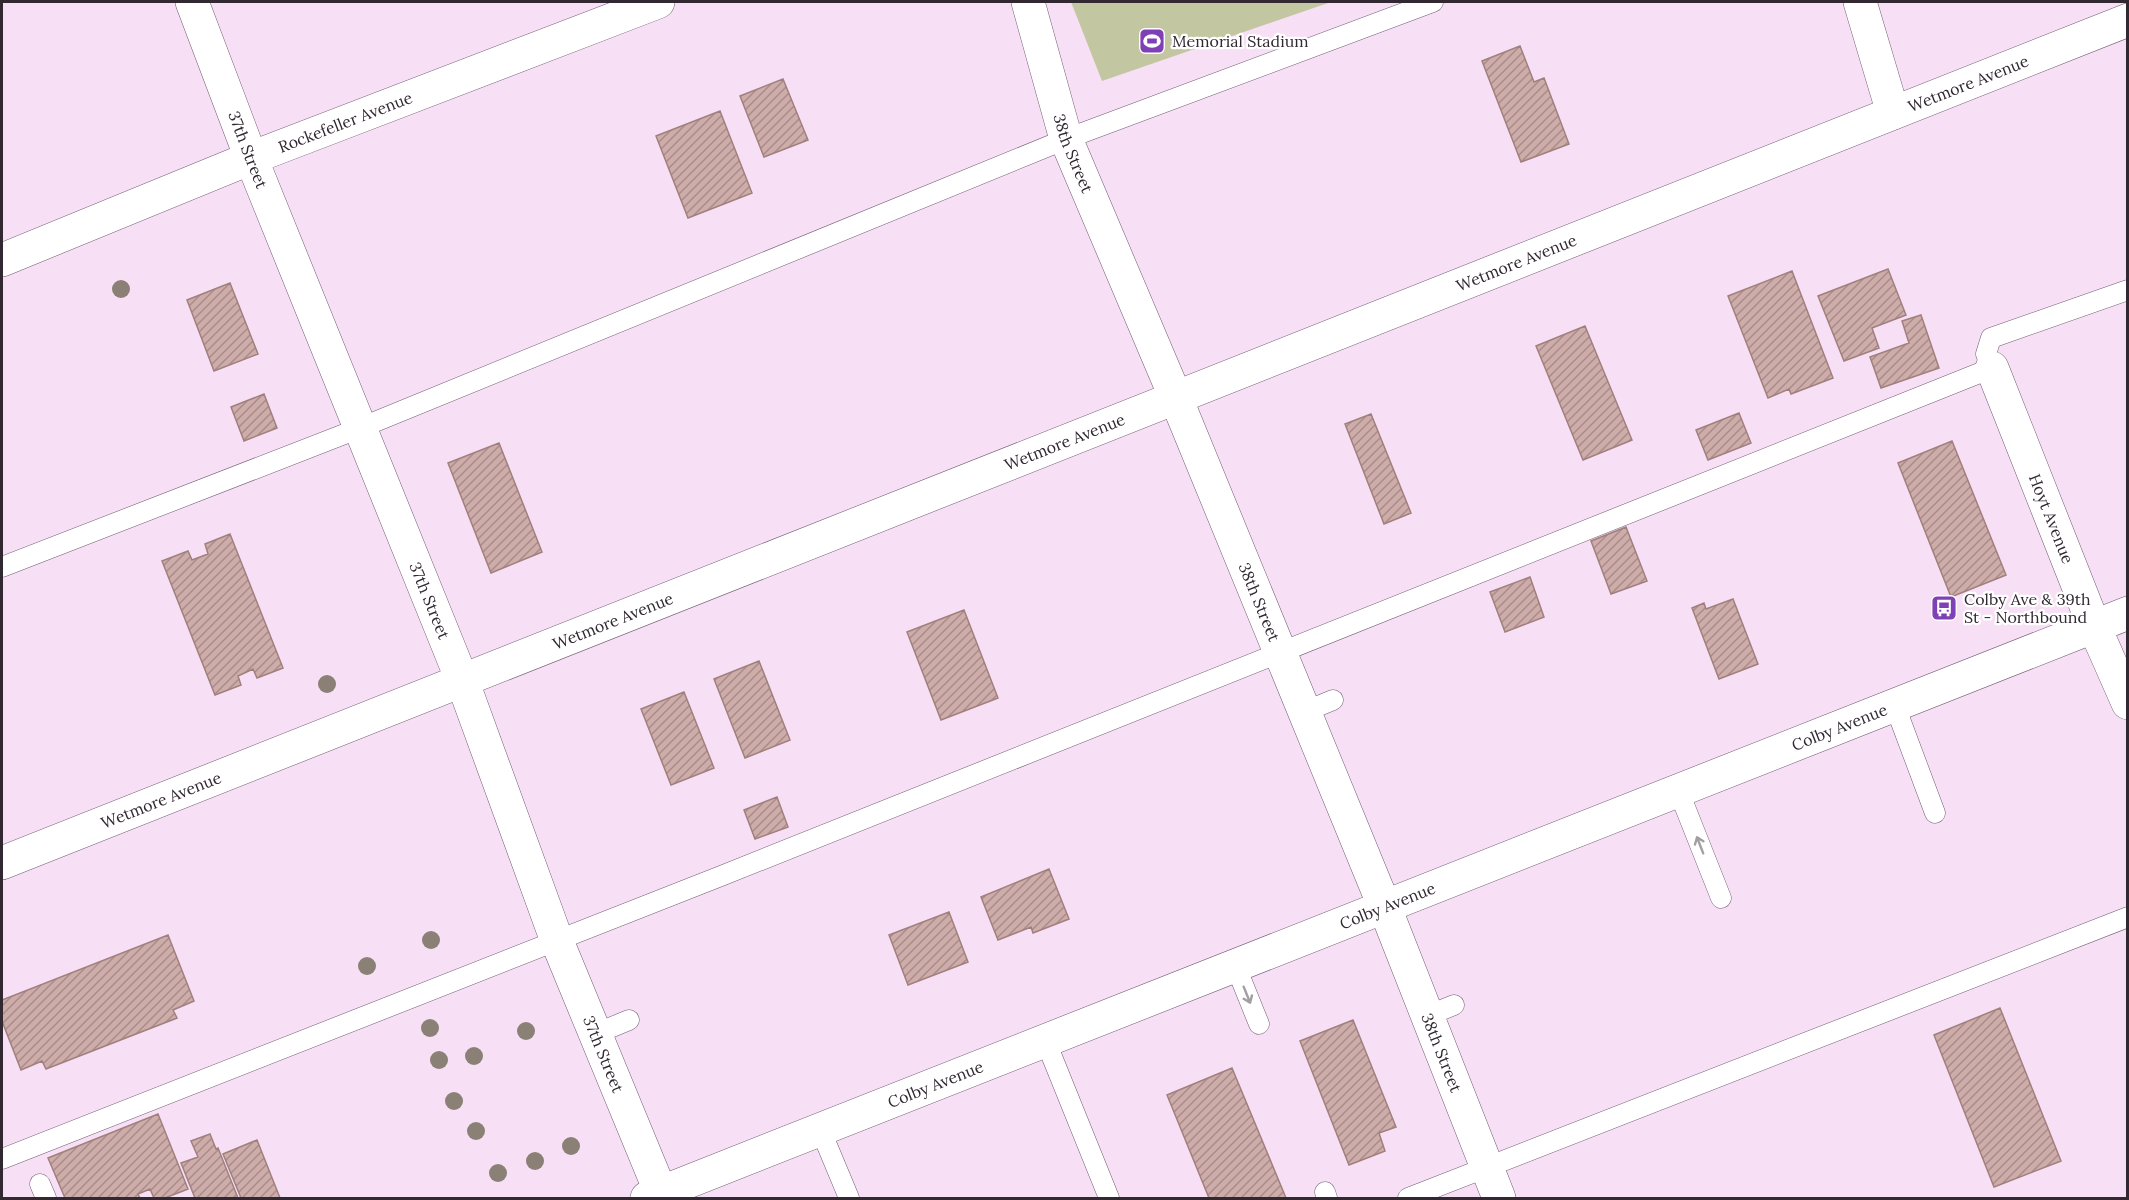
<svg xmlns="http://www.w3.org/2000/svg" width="2129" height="1200" font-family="Lora,serif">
  <defs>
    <pattern id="building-hatch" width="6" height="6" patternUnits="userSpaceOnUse" patternTransform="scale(1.5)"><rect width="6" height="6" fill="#ceaca9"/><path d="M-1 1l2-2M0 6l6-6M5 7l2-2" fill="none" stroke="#a88c8a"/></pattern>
  </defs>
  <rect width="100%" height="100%" fill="#f7dff6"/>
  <!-- garden -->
  <path fill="#c3c7a1" d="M1071,2H1331L1102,81Z"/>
  <!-- building -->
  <path fill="url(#building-hatch)" stroke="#a0807d" stroke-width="1.5" d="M1520,46L1534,82L1544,78L1569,144L1521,162L1482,61Z
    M783,79L808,140L764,157L740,96Z
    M720,111L752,193L688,218L656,136Z
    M1888,269L1906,315L1872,328L1879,348L1844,361L1818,296Z
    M1792,271L1833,378L1791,394L1789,389L1768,398L1728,296Z
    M230,283L258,354L214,371L187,300Z
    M1921,315L1939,368L1881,388L1870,357L1909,343L1902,321Z
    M1585,326L1632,440L1583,460L1536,346Z
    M264,394L277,428L244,441L231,407Z
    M1739,413L1751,443L1708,460L1696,430Z
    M1371,414L1411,513L1384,524L1345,424Z
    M1952,441L2006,575L1951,597L1898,463Z
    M499,443L542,552L491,573L448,463Z
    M1626,527L1647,581L1611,594L1591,541Z
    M230,534L283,668L257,678L253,669L238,676L241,685L215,695L162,561L188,551L192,560L208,554L205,544Z
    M1530,577L1544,617L1505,632L1490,592Z
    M1733,599L1758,664L1719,679L1692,608L1704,603L1706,609Z
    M964,610L998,698L941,720L907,632Z
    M759,661L790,740L745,758L714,679Z
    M684,692L714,768L671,785L641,709Z
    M777,797L788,827L755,839L744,810Z
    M1049,869L1069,919L1033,933L1031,927L998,940L981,897Z
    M949,912L968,962L908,985L889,935Z
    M168,935L194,1001L173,1010L177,1018L46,1069L42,1061L21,1070L2,1021V1000Z
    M2000,1008L2061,1161L1994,1187L1934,1035Z
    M1353,1020L1396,1127L1379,1133L1385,1151L1349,1165L1300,1041Z
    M1232,1068L1286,1198H1209L1167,1095Z
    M158,1114L188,1189L165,1198H154L150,1189L138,1194L140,1198H65L48,1158Z
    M210,1134L216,1149L218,1148L238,1198H195L181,1163L198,1157L191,1141Z
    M257,1140L280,1198H241L223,1154Z"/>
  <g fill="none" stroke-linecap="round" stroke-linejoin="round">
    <defs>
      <path id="lane" d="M2,567L360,428L1066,139L1433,2
        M1895,706L1935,813
        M1304,712L1333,700
        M1679,792L1721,898
        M1236,967L1259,1024
        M1427,1016L1454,1005
        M595,1034L629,1020
        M1046,1042L1109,1198
        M821,1131L849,1198
        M2,1159L721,876L1992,368L1986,354L1991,338L2128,290
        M40,1184L46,1198
        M1325,1192L1327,1198
        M1408,1198L2128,917"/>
      <g id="street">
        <path id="s1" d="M1028,2L1066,139L1175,396L1385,908L1499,1198"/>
        <path d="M1860,2L1893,113"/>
        <path id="s2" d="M2,260L251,158L658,2"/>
        <path id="s3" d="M1992,368L2094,626L2128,703"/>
      </g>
      <g id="secondary">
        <path id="s4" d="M192,2L251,158L462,680L557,941L663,1198"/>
        <path id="s5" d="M2,863L2128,20"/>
        <path id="s6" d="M647,1198L2128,613"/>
      </g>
    </defs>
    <!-- lane casing -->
    <use href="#lane" stroke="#725d71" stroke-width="21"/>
    <!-- street casing -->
    <use href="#street" stroke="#725d71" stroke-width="34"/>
    <!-- secondary casing -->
    <use href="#secondary" stroke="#725d71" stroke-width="34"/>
    <!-- lane -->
    <use href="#lane" stroke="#fff" stroke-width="20"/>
    <!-- street -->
    <use href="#street" stroke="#fff" stroke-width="33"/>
    <!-- secondary -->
    <use href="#secondary" stroke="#fff" stroke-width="33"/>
  </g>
  <!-- trees -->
  <g fill="#8a8075">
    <circle cx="121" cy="289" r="9"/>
    <circle cx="327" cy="684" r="9"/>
    <circle cx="431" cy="940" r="9"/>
    <circle cx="367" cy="966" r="9"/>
    <circle cx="430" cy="1028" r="9"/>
    <circle cx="526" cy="1031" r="9"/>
    <circle cx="474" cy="1056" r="9"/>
    <circle cx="439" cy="1060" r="9"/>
    <circle cx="454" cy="1101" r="9"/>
    <circle cx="476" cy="1131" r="9"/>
    <circle cx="571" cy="1146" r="9"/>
    <circle cx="535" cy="1161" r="9"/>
    <circle cx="498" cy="1173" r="9"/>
  </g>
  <!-- one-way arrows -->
  <defs><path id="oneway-shaft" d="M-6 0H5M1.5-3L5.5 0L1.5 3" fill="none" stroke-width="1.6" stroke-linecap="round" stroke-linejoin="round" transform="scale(1.5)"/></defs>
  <g stroke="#a29ea2">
    <use href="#oneway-shaft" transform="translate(1700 845) rotate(-111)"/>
    <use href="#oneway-shaft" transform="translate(1247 995) rotate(68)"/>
  </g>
  <!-- icons -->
  <defs>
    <symbol id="stadium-square" viewBox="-11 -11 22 22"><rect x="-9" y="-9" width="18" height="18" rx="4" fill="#8040b5" stroke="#fff"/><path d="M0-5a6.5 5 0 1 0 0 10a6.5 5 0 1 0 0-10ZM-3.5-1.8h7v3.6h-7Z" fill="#fff"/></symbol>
    <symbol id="bus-square" viewBox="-11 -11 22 22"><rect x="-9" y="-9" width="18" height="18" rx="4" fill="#8040b5" stroke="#fff"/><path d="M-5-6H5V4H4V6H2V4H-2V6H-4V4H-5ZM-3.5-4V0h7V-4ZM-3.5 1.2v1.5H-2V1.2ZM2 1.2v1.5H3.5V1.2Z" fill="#fff"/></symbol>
  </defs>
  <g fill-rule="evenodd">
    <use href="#stadium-square" x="1137" y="26" width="30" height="30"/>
    <use href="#bus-square" x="1929" y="593" width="30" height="30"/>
  </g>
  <g text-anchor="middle" stroke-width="4.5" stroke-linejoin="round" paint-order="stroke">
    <!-- poi labels -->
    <g font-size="16" fill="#312831" stroke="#fff" text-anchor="start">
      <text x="1172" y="47">Memorial Stadium</text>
      <text x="1964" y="605">Colby Ave &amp; 39th<tspan x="1964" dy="18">St - Northbound</tspan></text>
    </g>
    <!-- street labels -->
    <g font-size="16" fill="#312831" stroke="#fff">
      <text dy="6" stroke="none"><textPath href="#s5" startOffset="2115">Wetmore Avenue</textPath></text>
      <text dy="6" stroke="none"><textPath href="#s2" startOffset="370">Rockefeller Avenue</textPath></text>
      <text dy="6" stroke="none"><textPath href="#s4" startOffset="158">37th Street</textPath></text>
      <text dy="6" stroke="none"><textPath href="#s1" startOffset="158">38th Street</textPath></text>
      <text dy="6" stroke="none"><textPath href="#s5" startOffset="1629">Wetmore Avenue</textPath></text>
      <text dy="6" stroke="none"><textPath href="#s5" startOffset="1143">Wetmore Avenue</textPath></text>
      <text dy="6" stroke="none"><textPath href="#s3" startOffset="162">Hoyt Avenue</textPath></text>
      <text dy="6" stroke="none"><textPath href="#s4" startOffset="644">37th Street</textPath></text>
      <text dy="6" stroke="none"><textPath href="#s1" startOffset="644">38th Street</textPath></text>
      <text dy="6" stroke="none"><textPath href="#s5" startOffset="657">Wetmore Avenue</textPath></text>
      <text dy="6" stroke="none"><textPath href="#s6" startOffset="1282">Colby Avenue</textPath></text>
      <text dy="6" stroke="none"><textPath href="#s5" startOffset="171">Wetmore Avenue</textPath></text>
      <text dy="6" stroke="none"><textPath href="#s6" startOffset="796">Colby Avenue</textPath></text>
      <text dy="6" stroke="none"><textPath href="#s1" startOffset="1130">38th Street</textPath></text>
      <text dy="6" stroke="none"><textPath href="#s4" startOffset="1130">37th Street</textPath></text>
      <text dy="6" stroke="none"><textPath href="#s6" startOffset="310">Colby Avenue</textPath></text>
    </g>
  </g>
  <!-- border -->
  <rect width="2129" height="1200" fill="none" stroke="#312831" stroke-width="6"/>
</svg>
